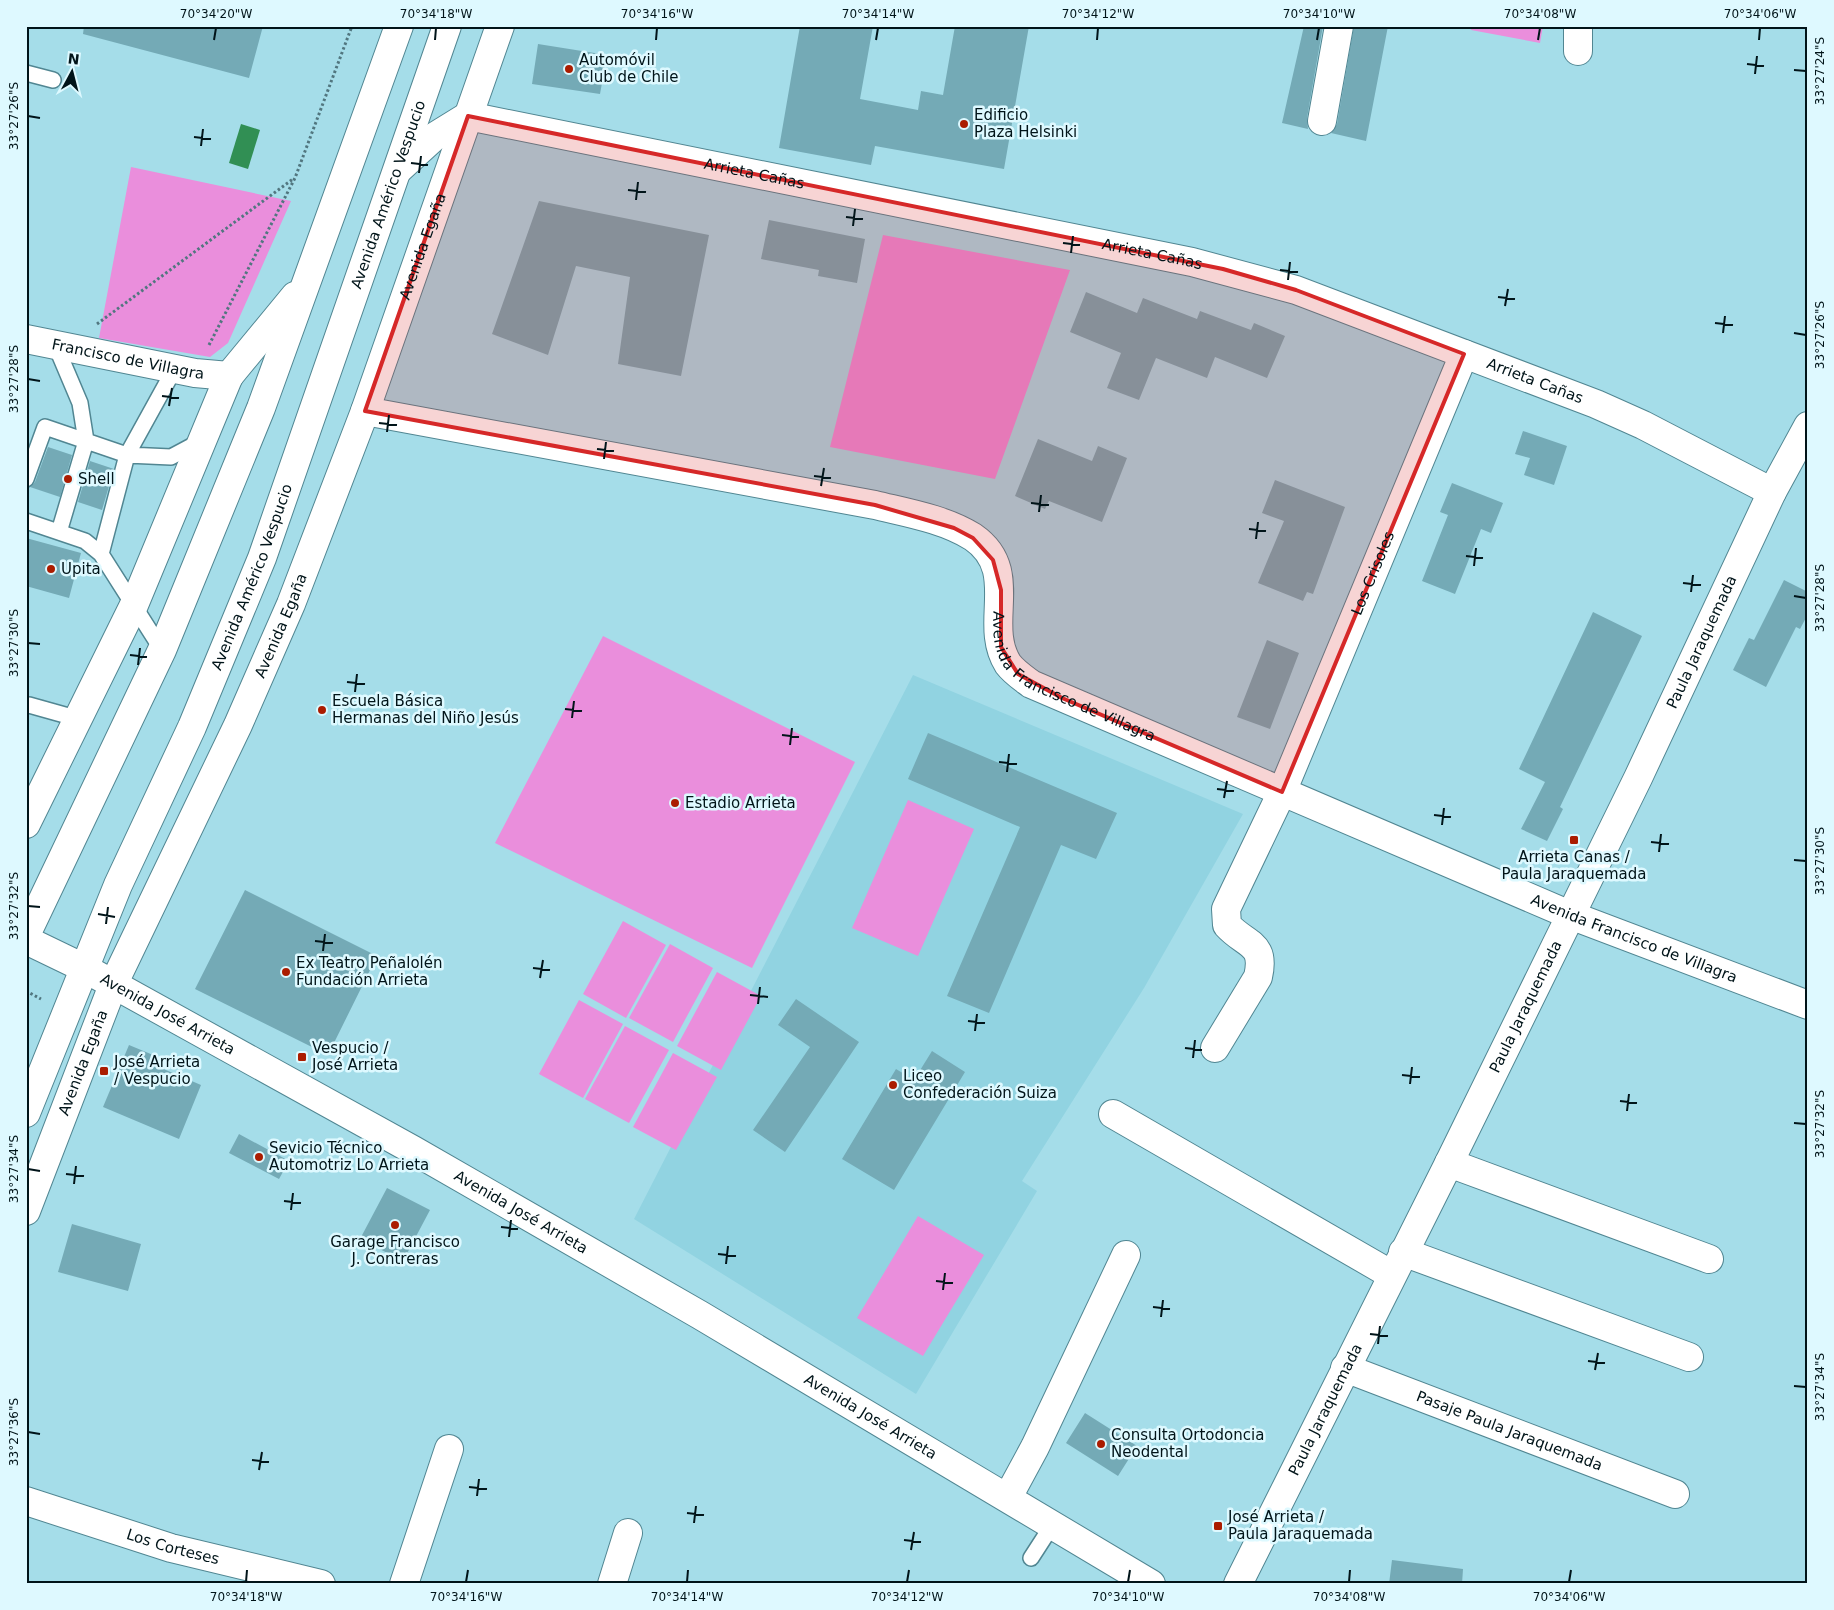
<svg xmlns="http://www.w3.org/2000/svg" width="1834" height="1610" font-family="'DejaVu Sans',sans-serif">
  <rect width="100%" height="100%" fill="#a5dde9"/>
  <!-- built -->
  <path fill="#91d3e1" d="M913,675L1243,814L1144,988L1022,1181L1037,1191L916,1394L634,1219Z"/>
  <!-- green -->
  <path fill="#ea8edc" d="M1472,26H1543L1540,43L1471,30Z
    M131,167L291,201L228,343L210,357L99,338Z
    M883,235L1070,270L995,479L830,447Z
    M603,636L855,762L752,968L495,843Z
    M908,800L974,829L918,956L852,928Z
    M623,921L666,945L626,1018L583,994Z
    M670,944L713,968L673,1042L629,1018Z
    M717,972L761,996L721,1070L677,1046Z
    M579,1000L623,1024L583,1098L539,1074Z
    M625,1026L669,1050L629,1123L585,1099Z
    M673,1053L717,1077L676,1150L633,1127Z
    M918,1216L984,1255L923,1356L857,1318Z"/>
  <!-- water -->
  <path fill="#318f54" d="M241,124L260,130L248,169L229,163Z"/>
  <!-- building -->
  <path fill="#74aab6" d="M84,26H263L249,78L83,34Z
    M800,26H873L860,99L918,110L921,91L943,95L955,26H1029L1004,169L875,146L871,165L779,148Z
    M1304,26H1323L1307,118L1308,129L1282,123Z
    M1354,26H1388L1366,141L1331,133L1337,124Z
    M538,44L607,55L600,94L532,84Z
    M539,201L709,235L681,376L618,364L630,277L576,266L548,355L492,334Z
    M769,220L865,239L857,283L818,276L819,270L761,259Z
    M1086,292L1137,313L1143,298L1197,319L1200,311L1251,330L1254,323L1285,336L1267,378L1215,357L1207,378L1156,358L1139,400L1107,388L1121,353L1070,332Z
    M1523,431L1567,446L1554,485L1524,475L1530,458L1515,454Z
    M1038,439L1092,461L1098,446L1127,458L1102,522L1049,501L1045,509L1015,496Z
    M48,447L72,455L60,497L30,487L35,482Z
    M90,461L114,469L102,510L78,502Z
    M1275,480L1345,507L1313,594L1307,592L1303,601L1258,583L1284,521L1262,513Z
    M1452,483L1503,503L1491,533L1481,529L1455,594L1422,581L1448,515L1440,512Z
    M26,538L81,553L69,598L26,586Z
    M1784,580L1808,592V614L1800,629L1796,627L1766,687L1733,670L1749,638L1754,640Z
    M1593,612L1642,636L1560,807L1563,809L1547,841L1521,829L1545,782L1519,769Z
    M1267,640L1299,653L1270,729L1237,717Z
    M928,733L1117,813L1096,859L1061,845L989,1013L947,996L1020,827L908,779Z
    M245,890L377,956L328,1055L195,989Z
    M796,999L859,1042L785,1152L753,1130L810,1047L778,1025Z
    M129,1045L158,1057L154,1065L201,1085L179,1139L103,1107Z
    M932,1051L965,1072L894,1190L842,1159L896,1069L914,1080Z
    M239,1134L289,1161L279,1179L229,1153Z
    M387,1188L430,1210L403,1261L360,1239Z
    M72,1224L141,1244L128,1291L58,1272Z
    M1085,1413L1137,1446L1118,1476L1066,1443Z
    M1392,1560L1463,1569L1462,1584H1389Z"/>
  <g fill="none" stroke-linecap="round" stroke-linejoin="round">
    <defs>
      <path id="lane" d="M26,73L53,80
        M55,344L80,403L86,441L59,532
        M26,479L45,427L127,455L171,457L201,441
        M26,521L85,541L101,554L162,650
        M101,554L127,455L175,368
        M26,706L29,705L79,719
        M1031,1558L1053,1524"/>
      <g id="street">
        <path d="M1578,51V26"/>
        <path id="s1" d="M468,116L1192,262L1296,290L1596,404L1643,425L1772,492"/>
        <path d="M1322,121L1339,26"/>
        <path id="s2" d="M26,339L195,373L229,376"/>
        <path id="s3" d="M1215,1048L1258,977C1266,942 1246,946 1227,925L1226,909L1282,792L1464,354"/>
        <path d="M1113,1114L1392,1275"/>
        <path d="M1449,1163L1709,1259"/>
        <path d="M1403,1252L1689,1357"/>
        <path id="s4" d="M1345,1368L1675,1494"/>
        <path d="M1008,1497L1035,1447L1126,1255"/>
        <path id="s5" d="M26,1501L171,1548L321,1584"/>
        <path d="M404,1584L449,1449"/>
        <path d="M612,1584L628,1533"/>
      </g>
      <g id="secondary">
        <path id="s6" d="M365,411L875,505C908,513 944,519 973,537C1022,571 982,623 1008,664C1014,672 1023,678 1031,684L1570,915L1808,1005"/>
        <path d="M26,824L134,605L229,376"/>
        <path id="s7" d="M26,940L84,968L413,1150L700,1315L1151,1584"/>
        <path id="s8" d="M26,1211L113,985L238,725L291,604L365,411L500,26"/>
        <path id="s9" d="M1238,1584L1449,1163L1638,778L1772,492L1808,426"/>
      </g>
      <g id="primary">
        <path d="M399,169L434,137L468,116"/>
        <path d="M229,376L295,296"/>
        <path d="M26,935L162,650L261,408L399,26"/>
        <path id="s10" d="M26,1113L118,885L192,727L262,558L447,26"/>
      </g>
    </defs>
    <!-- lane casing -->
    <use href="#lane" stroke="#518692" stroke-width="18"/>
    <!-- street casing -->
    <use href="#street" stroke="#518692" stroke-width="30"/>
    <!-- secondary casing -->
    <use href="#secondary" stroke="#518692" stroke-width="30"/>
    <!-- primary casing -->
    <use href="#primary" stroke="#518692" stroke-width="30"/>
    <!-- path -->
    <path stroke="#51767f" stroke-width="3" stroke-dasharray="2.5 2.5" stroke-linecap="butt" d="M97,324L293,179
      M209,345L295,178L352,26
      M26,991L41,999"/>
    <!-- lane -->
    <use href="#lane" stroke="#fff" stroke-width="15"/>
    <!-- street -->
    <use href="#street" stroke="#fff" stroke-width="28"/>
    <!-- secondary -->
    <use href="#secondary" stroke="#fff" stroke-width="28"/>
    <!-- primary -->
    <use href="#primary" stroke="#fff" stroke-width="28"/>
  </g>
  <!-- marked area -->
  <path fill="#d62828" fill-opacity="0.2" stroke="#d62828" stroke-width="4" stroke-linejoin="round" d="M468,116L1223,269L1296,290L1464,354L1282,792L1062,698L1018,674L1001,647V590L993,560L973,538L954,528L875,505L365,411Z"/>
  <!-- ticks -->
  <path fill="none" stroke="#011419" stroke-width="2" d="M214,40L216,28M435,40L436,28M656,40L657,28M876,40L878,28M1097,40L1098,28M1317,40L1319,28M1538,40L1540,28M1759,40L1760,28M1747,64L1764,66M1794,70L1806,71M1755,74L1757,56M28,116L40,118M194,137L211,139M201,146L203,129M411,163L428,165M419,173L421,156M628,190L646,192M636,200L638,182M846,217L863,219M853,226L855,209M1063,243L1080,245M1071,253L1073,236M1280,270L1298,272M1288,280L1290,262M1498,297L1515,299M1505,306L1508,289M1715,323L1733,325M1723,333L1725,316M1794,333L1806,335M28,379L40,381M162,396L179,398M169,406L172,388M379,423L397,425M387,432L389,415M597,449L614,451M604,459L606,442M814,476L831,478M821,486L824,468M1031,503L1049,505M1039,512L1041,495M1249,529L1266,531M1256,539L1258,522M1466,556L1483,558M1474,566L1476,548M1683,583L1701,585M1691,592L1693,575M1794,596L1806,598M28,643L40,644M130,655L147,657M138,665L140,648M347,682L365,684M355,692L357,674M565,709L582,711M572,718L574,701M782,735L799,737M790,745L792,728M999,762L1017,764M1007,772L1009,754M1217,789L1234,791M1224,798L1227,781M1434,815L1451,817M1442,825L1444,808M1651,842L1669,844M1659,852L1661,834M1794,860L1806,861M28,906L40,907M98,914L115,917M106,924L108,907M315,941L333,943M323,951L325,934M533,968L550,970M540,978L543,960M750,995L768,997M758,1004L760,987M968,1021L985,1023M975,1031L977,1014M1185,1048L1202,1050M1193,1058L1195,1040M1402,1075L1420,1077M1410,1084L1412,1067M1620,1101L1637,1103M1627,1111L1629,1094M1794,1123L1806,1124M28,1169L40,1171M66,1174L84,1176M74,1184L76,1166M284,1201L301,1203M291,1210L293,1193M501,1227L518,1229M509,1237L511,1220M718,1254L736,1256M726,1264L728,1246M936,1281L953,1283M943,1290L945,1273M1153,1307L1170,1309M1161,1317L1163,1300M1370,1334L1388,1336M1378,1344L1380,1326M1588,1361L1605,1363M1595,1370L1598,1353M1794,1386L1806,1387M28,1432L40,1434M252,1460L269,1462M259,1470L262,1452M469,1487L487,1489M477,1496L479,1479M687,1513L704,1515M694,1523L696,1506M904,1540L921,1542M911,1550L914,1532M246,1582L247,1570M466,1582L468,1570M687,1582L688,1570M907,1582L909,1570M1128,1582L1130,1570M1349,1582L1350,1570M1569,1582L1571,1570"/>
  <!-- markers -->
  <g fill="#ab1c00" stroke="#def9ff" stroke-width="2">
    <circle cx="569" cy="69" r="5"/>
    <circle cx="964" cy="124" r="5"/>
    <circle cx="68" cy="479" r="5"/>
    <circle cx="51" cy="569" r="5"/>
    <circle cx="322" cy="710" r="5"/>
    <circle cx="675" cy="803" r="5"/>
    <rect x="1569" y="835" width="10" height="10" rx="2.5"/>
    <circle cx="286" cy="972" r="5"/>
    <rect x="297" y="1052" width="10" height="10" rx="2.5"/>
    <rect x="99" y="1066" width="10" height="10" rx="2.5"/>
    <circle cx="893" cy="1085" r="5"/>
    <circle cx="259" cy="1157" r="5"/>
    <circle cx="395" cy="1225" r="5"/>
    <circle cx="1101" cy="1444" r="5"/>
    <rect x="1213" y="1521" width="10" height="10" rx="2.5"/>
  </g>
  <g text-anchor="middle" stroke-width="5" stroke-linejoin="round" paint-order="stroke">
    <!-- poi labels -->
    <g font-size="15" fill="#011419" stroke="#def9ff" text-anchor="start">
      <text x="579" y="65">Automóvil<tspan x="579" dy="17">Club de Chile</tspan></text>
      <text x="974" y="120">Edificio<tspan x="974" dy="17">Plaza Helsinki</tspan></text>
      <text x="78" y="484">Shell</text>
      <text x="61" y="574">Upita</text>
      <text x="332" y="706">Escuela Básica<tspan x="332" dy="17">Hermanas del Niño Jesús</tspan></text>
      <text x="685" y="808">Estadio Arrieta</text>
      <text x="1574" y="862" text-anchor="middle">Arrieta Canas /<tspan x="1574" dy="17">Paula Jaraquemada</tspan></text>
      <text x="296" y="968">Ex Teatro Peñalolén<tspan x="296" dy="17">Fundación Arrieta</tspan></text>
      <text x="312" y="1053">Vespucio /<tspan x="312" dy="17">José Arrieta</tspan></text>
      <text x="114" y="1067">José Arrieta<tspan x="114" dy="17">/ Vespucio</tspan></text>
      <text x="903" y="1081">Liceo<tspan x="903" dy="17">Confederación Suiza</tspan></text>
      <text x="269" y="1153">Sevicio Técnico<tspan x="269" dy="17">Automotriz Lo Arrieta</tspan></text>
      <text x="395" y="1247" text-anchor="middle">Garage Francisco<tspan x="395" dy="17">J. Contreras</tspan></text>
      <text x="1111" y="1440">Consulta Ortodoncia<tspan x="1111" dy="17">Neodental</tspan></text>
      <text x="1228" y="1522">José Arrieta /<tspan x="1228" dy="17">Paula Jaraquemada</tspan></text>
    </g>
    <!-- street labels -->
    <g font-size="15" fill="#011419" stroke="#def9ff">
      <text dy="5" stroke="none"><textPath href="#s1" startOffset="292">Arrieta Cañas</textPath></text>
      <text dy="5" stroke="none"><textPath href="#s10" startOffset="988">Avenida Américo Vespucio</textPath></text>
      <text dy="5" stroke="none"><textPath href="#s8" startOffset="1044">Avenida Egaña</textPath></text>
      <text dy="5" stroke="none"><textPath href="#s1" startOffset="698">Arrieta Cañas</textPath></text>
      <text dy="5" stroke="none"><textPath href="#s2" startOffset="104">Francisco de Villagra</textPath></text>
      <text dy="5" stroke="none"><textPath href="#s1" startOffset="1102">Arrieta Cañas</textPath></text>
      <text dy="5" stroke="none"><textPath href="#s3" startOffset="532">Los Crisoles</textPath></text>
      <text dy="5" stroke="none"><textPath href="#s10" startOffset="582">Avenida Américo Vespucio</textPath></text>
      <text dy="5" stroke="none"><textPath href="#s8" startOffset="639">Avenida Egaña</textPath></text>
      <text dy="5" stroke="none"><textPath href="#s9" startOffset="1050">Paula Jaraquemada</textPath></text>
      <text dy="5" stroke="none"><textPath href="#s6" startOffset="815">Avenida Francisco de Villagra</textPath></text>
      <text dy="5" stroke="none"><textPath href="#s6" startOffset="1445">Avenida Francisco de Villagra</textPath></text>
      <text dy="5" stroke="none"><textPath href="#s9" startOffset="645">Paula Jaraquemada</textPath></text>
      <text dy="5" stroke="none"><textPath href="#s7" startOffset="160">Avenida José Arrieta</textPath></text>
      <text dy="5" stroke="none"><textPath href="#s8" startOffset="159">Avenida Egaña</textPath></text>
      <text dy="5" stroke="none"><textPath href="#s7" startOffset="565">Avenida José Arrieta</textPath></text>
      <text dy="5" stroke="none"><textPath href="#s9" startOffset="195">Paula Jaraquemada</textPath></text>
      <text dy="5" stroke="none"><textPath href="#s7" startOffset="970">Avenida José Arrieta</textPath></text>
      <text dy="5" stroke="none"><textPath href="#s4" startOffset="176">Pasaje Paula Jaraquemada</textPath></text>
      <text dy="5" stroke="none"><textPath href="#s5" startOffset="154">Los Corteses</textPath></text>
    </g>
  </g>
  <!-- border -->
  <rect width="1834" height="1610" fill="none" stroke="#def9ff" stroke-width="55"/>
  <!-- north arrow -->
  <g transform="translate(72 72) rotate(7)" stroke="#def9ff" stroke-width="4" paint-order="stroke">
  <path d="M0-4L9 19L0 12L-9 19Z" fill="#011419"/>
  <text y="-8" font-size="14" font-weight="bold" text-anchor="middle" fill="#011419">N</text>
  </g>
  <rect x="28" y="28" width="1778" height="1554" fill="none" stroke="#011419" stroke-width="2"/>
  <g font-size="12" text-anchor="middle" fill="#011419">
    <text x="216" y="18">70°34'20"W</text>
    <text x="436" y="18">70°34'18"W</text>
    <text x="657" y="18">70°34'16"W</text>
    <text x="878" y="18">70°34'14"W</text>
    <text x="1098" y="18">70°34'12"W</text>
    <text x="1319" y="18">70°34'10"W</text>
    <text x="1540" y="18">70°34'08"W</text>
    <text x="1760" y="18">70°34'06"W</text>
    <text transform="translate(1820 71) rotate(-90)" y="4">33°27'24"S</text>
    <text transform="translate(14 116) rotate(-90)" y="4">33°27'26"S</text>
    <text transform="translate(1820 335) rotate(-90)" y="4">33°27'26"S</text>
    <text transform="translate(14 379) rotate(-90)" y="4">33°27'28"S</text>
    <text transform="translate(1820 598) rotate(-90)" y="4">33°27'28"S</text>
    <text transform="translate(14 643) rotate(-90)" y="4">33°27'30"S</text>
    <text transform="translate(1820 861) rotate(-90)" y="4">33°27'30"S</text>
    <text transform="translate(14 906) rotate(-90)" y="4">33°27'32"S</text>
    <text transform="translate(1820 1124) rotate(-90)" y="4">33°27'32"S</text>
    <text transform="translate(14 1169) rotate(-90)" y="4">33°27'34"S</text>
    <text transform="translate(1820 1387) rotate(-90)" y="4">33°27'34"S</text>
    <text transform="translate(14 1432) rotate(-90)" y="4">33°27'36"S</text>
    <text x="246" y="1601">70°34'18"W</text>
    <text x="466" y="1601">70°34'16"W</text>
    <text x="687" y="1601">70°34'14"W</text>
    <text x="907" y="1601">70°34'12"W</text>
    <text x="1128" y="1601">70°34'10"W</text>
    <text x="1349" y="1601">70°34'08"W</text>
    <text x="1569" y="1601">70°34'06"W</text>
  </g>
</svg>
